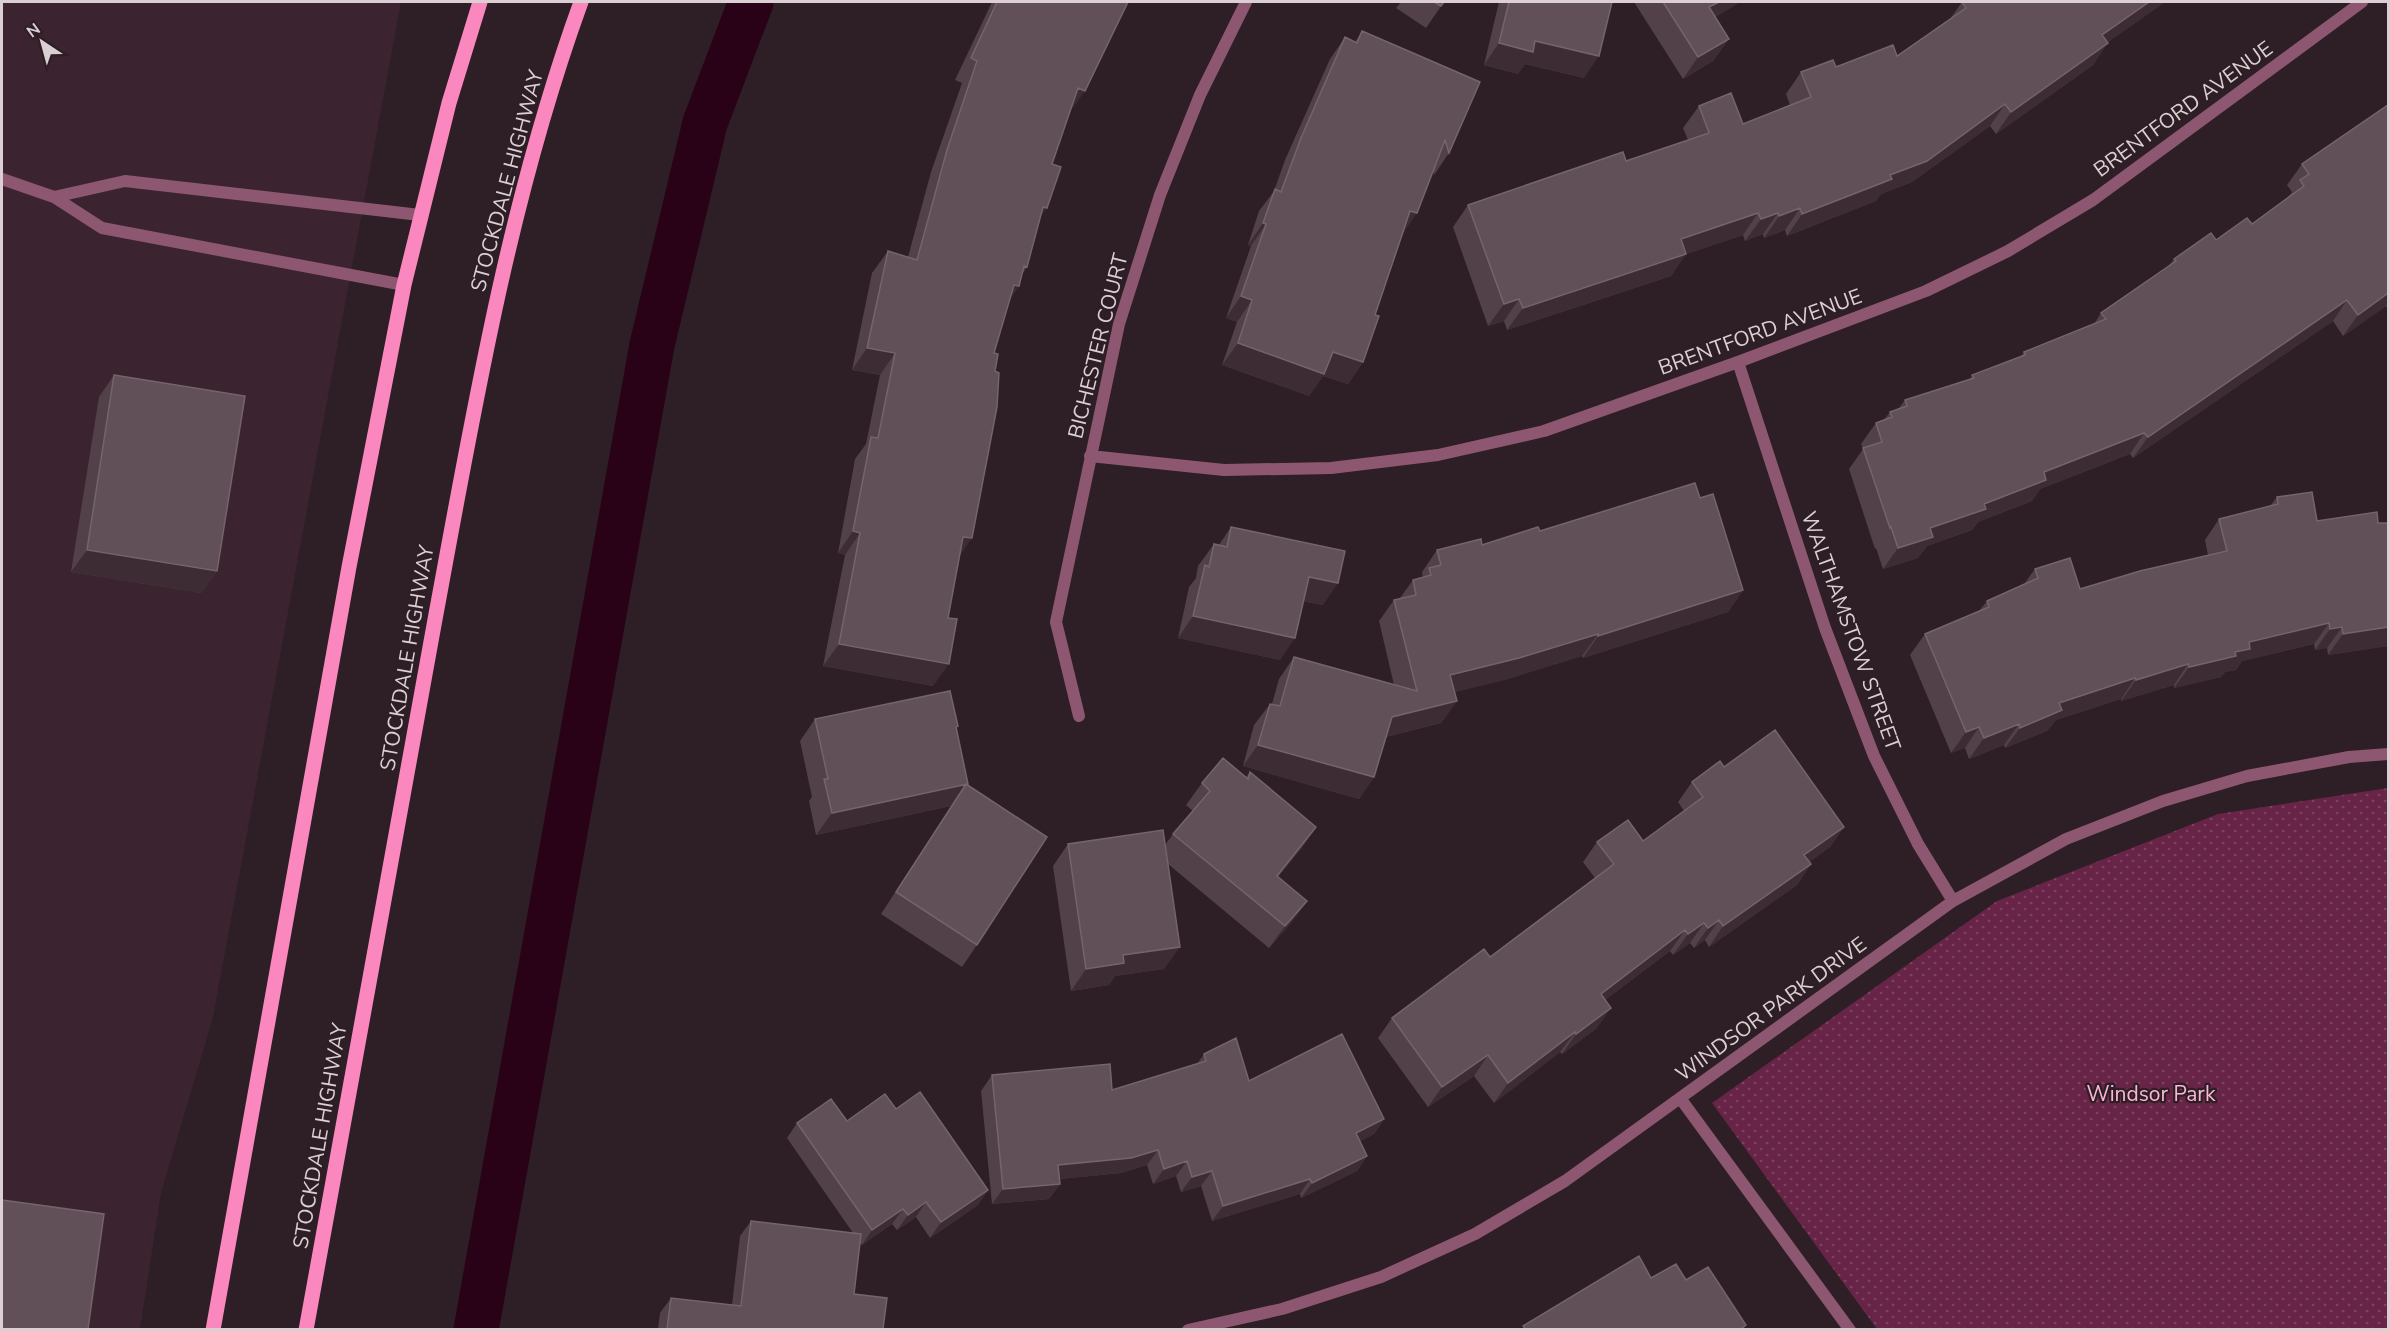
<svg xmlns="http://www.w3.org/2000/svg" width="2390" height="1331" font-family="'Nunito Sans',sans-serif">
  <defs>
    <pattern id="park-dots" width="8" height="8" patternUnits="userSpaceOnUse" patternTransform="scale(1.5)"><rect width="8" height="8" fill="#672447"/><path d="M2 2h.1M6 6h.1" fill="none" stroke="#7c4361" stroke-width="1.8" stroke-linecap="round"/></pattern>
  </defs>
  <rect width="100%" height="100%" fill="#2e1e25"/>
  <!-- built -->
  <path fill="#3b242f" d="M2,2H401L213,1017L161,1193L140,1329L2,1330Z"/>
  <!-- park -->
  <path fill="url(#park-dots)" d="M2388,788V1329H1877L1712,1103L1997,901L2218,814Z"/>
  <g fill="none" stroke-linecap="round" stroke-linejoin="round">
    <!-- canal -->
    <path stroke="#290217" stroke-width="45" d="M476,1330L652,345L705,123L751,2"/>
    <!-- lane -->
    <path stroke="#8e5771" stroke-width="12" d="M2,179L54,197L102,228L404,285
      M54,197L125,181L420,215"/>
    <!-- street -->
    <path stroke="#8e5771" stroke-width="12" d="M1738,362L1825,628L1874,756L1918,844L1953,901
      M1090,456L1224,470L1331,468L1438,455L1544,431L1738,362L1926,291L2008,251L2093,200L2362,2
      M1079,716L1056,622L1119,324L1160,195L1200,95L1246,2
      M1680,1098L1850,1330
      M1188,1330L1282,1309L1381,1277L1475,1234L1565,1181L1953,901L2066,839L2163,801L2247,776L2349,757L2388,754"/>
    <!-- primary -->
    <path stroke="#fa88bf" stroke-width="15" d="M213,1330L349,567L404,285L449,103L480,2
      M306,1330C349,1095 392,860 434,625C473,415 508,203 581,2"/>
  </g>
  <!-- wall -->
  <path fill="#524148" d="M992,2H1128L1069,113L1052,164L1040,218L1027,267L1023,273L1010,298L994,353L960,556L933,686L823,666L845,555L838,553L855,459L866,444L880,375L852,370L872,273L888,251L908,257L931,172L962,83L955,80Z
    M1401,2H1444L1426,28L1396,8Z
    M1499,2H1612L1584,78L1525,64L1518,74L1484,65Z
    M1634,2H1740L1715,17L1729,39L1713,61L1683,79Z
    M1962,2H2165L2108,42L2093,65L1996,134L1990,126L1912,182L1881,194L1876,201L1787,236L1785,230L1764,238L1763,234L1745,241L1743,235L1686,254L1671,276L1507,330L1504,321L1488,326L1453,227L1468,205L1626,161L1688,140L1683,128L1699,106L1743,124L1790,105L1786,94L1801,72L1897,56L1950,19Z
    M1362,31L1480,82L1449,153L1434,175L1433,171L1403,234L1375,315L1363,362L1348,384L1323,376L1309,396L1222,365L1237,322L1226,318L1251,246L1248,245L1259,211L1274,191L1285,160L1330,59L1345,37L1355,42Z
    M2388,105V309L2386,306L2343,336L2333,321L2133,458L2130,454L2040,489L2032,501L1978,522L1972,530L1927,546L1918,558L1883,569L1876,548L1875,549L1849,469L1863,449L1861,444L1876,423L1884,420L1890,412L1899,408L1905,400L1970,379L1972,375L2021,356L2024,352L2094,324L2101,313L2168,267L2174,259L2252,224L2287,198L2292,192L2287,185L2302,164Z
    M114,375L217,571L201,593L71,572L99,397Z
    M2277,497L2317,521L2378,523L2388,646L2328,655L2327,648L2315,650L2314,644L2242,661L2236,670L2225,672L2221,677L2174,688V685L2121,701V699L2056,720L2047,731L2005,748L2004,745L1969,759L1965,748L1951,753L1910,655L1925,634L1979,611L1987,601L2024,584L2035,569L2080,589L2208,555L2205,540L2219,519L2270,506Z
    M1700,498L1743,590L1728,612L1583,658L1582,656L1504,680L1454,692L1457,701L1441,723L1386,737L1374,777L1359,799L1243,766L1254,725L1270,704H1272L1279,679L1294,657L1394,685L1379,621L1394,600L1400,598L1413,580L1423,577L1422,572L1437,550L1482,545L1540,531Z
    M1231,527L1323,605L1303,601L1280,660L1178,638L1189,587L1196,578L1198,566L1214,544L1219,545Z
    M815,719L958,726L956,728L967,785L977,945L962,967L881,914L951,806L816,835L809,801L812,797L800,741Z
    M1724,767L1844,827L1830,847L1809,862L1811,864L1797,885L1709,947L1705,940L1694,948L1690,943L1673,955L1670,951L1605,1000L1597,1028L1562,1054L1560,1052L1494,1103L1474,1076L1428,1107L1378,1038L1392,1018L1490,957L1595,878L1583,862L1597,842L1643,841L1684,811L1678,802L1692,782Z
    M1250,772L1316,827L1301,849L1278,877L1307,901L1291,923L1269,948L1168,864L1164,969L1115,976L1109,985L1071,991L1053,866L1068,844L1165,845L1173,834L1193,811L1186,805L1202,783L1246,777Z
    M1204,1054L1249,1081L1384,1119L1374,1134L1360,1141L1367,1156L1357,1171L1301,1198L1300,1194L1212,1221L1201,1186L1181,1192L1176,1176L1153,1184L1147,1165L1121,1173L1060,1179V1184L1049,1199L992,1204L981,1091L992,1075L1112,1090L1197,1064Z
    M896,1109L988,1190L978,1205L930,1238L916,1217L897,1230L892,1224L862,1245L860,1243L854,1294L883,1329H658L660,1313L671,1298L732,1305L740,1236L751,1221L853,1233L787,1138L797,1123L847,1121Z"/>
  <!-- shaded-wall -->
  <path fill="#3e2c34" d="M1719,2H1740L1694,29L1709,7Z
    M2149,2H2165L2087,57L2102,35Z
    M1729,39L1713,61L1683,79L1698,57Z
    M1535,41L1599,56L1584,78L1525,64L1518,74L1484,65L1499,43Z
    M2108,43L2093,65L1996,134L2011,112Z
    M1078,88L1085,91L1069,113Z
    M2005,104L1990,126L1912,182L1881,194L1876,201L1787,236L1802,214L1890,175Z
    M1043,207L1047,208L1031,230Z
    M1800,208L1785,230L1764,238L1779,216Z
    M1410,211L1417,213L1402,235Z
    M1758,213L1743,235L1684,255L1686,254L1671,276L1507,330L1523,308L1681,239Z
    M1778,213L1763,234L1745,241L1761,219Z
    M1263,223L1266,224L1251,246L1248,245Z
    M1014,285L1019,286L1004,308Z
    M2388,293V302L2386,306L2343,336L2358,315Z
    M1241,296L1252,300L1237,322L1226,318Z
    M1519,299L1504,321L1488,326L1504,304Z
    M2347,300L2333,321L2133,458L2148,437Z
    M1238,343L1333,352L1363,362L1348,384L1323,376L1309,396L1222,365Z
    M867,348L895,353L880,375L852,370Z
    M2144,433L2130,454L2040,489L2032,501L1978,522L1972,530L1927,546L1918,558L1883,569L1898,548L1930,528L1984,504L2044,472Z
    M853,531L860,533L845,555L838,553Z
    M963,537L972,538L957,560Z
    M87,550L217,571L201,593L71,572Z
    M1309,577L1338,583L1323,605L1293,599Z
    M1743,590L1728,612L1583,658L1598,636Z
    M1193,616L1295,638L1280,660L1178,638Z
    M2329,623L2314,644L2242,661L2236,670L2225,672L2221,677L2174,688L2189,667L2235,652L2249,642Z
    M2342,627L2327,648L2315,650L2330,629Z
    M2388,627V646L2328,655L2343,634Z
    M1598,634L1582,656L1504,680L1435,697L1450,675Z
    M839,644L949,664L933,686L823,666Z
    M2188,664L2174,685L2121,701L2136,680Z
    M2135,678L2121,699L2056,720L2047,731L2005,748L2020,728L2059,703Z
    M1457,701L1441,723L1377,739L1392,717Z
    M2019,724L2004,745L1969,759L1984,738Z
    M1979,727L1965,748L1951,753L1966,732Z
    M1258,745L1374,777L1359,799L1243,766Z
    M966,784L951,806L816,835L832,813Z
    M1316,827L1301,849L1261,898L1277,876Z
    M1844,827L1830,847L1790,875L1804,855Z
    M1811,864L1797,885L1709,947L1723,926Z
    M1307,901L1291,923L1269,948L1285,926Z
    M1719,920L1705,940L1694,948L1708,928Z
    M1704,923L1690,943L1673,955L1688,934Z
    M1685,930L1670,951L1587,1014L1601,994Z
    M1180,947L1164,969L1115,976L1109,985L1071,991L1086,969L1123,955Z
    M1611,1008L1597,1028L1562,1054L1576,1034Z
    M1575,1032L1560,1052L1494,1103L1508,1083Z
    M1488,1055L1474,1076L1428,1107L1442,1087Z
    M1384,1119L1374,1134L1345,1148L1356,1133Z
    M1158,1150L1147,1165L1121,1173L1048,1180L1058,1165Z
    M1367,1156L1357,1171L1301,1198L1312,1183Z
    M1187,1161L1176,1176L1153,1184L1164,1169Z
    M1212,1171L1201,1186L1181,1192L1192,1177Z
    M1310,1179L1300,1194L1212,1221L1223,1206Z
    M1060,1184L1049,1199L992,1204L1003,1189Z
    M988,1190L978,1205L930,1238L941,1222Z
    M926,1202L916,1217L897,1230L908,1215Z
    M903,1209L892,1224L862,1245L872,1230Z"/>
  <!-- building -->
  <path fill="#615058" stroke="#74646b" stroke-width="1.5" d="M997,2H1128L1085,91L1078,88L1052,164L1061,167L1047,208L1043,207L1027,267L1024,266L1019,286L1014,285L994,353L998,354L995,371L999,373L997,407L972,538L963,537L948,618L957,619L949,664L839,644L860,533L853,531L871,437L878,438L895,353L867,348L888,251L917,260L947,150L977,61L971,58Z
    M1434,2H1444L1441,6Z
    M1509,2H1612L1599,56L1535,41L1533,52L1499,43Z
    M1663,2H1719L1709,7L1729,39L1698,57Z
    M1962,2H2149L2102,35L2108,43L2011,112L2005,104L1927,161L1890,175L1892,179L1802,214L1800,208L1779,216L1778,213L1761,219L1758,213L1681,239L1686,254L1523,308L1519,299L1504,304L1468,205L1623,152L1626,161L1709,133L1699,106L1731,93L1743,124L1811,97L1801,72L1833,60L1836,67L1893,45L1897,56L1966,8Z
    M1362,31L1480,82L1449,153L1445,140L1417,213L1410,211L1375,315L1379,316L1363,362L1333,352L1324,374L1238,343L1252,300L1241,296L1266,224L1263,223L1275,189L1281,192L1301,138L1345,37L1357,43Z
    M2388,105V293L2358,315L2347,300L2148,437L2144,433L2044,472L2046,480L1984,504L1986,509L1930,528L1933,537L1898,548L1891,527L1890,528L1863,448L1882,442L1876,423L1892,417L1890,412L1907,406L1905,400L1974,378L1972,375L2025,355L2024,352L2106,319L2101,313L2176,261L2174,259L2211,233L2216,240L2247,218L2252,224L2304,186L2300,180L2309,174L2302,164Z
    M114,375L245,396L217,571L87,550Z
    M1695,483L1700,498L1713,494L1743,590L1598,636V634L1519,658L1450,675L1457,701L1392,717L1374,777L1258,745L1270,704L1280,706L1294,657L1417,691L1394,600L1416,595L1413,580L1431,575L1429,568L1441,565L1437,550L1481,539L1482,545L1538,527L1540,531Z
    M2312,492L2317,521L2377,512L2378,523H2388V627L2343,634L2342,627L2330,629L2329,623L2249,642L2250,649L2235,652L2236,656L2189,667L2188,664L2136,680L2135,678L2059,703L2062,710L2020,728L2019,724L1984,738L1979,727L1966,732L1925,634L1989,607L1987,601L2038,578L2035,569L2070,558L2080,589L2140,571L2227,551L2219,519L2278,504L2277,497Z
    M1231,527L1345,551L1338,583L1309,577L1295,638L1193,616L1205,565L1209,567L1214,544L1227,547Z
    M950,691L958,726L956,727L968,784L832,813L824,779H828L815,719Z
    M1775,730L1844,827L1804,855L1811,864L1723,926L1719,920L1708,928L1704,923L1688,934L1685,930L1601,994L1611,1008L1576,1034L1575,1032L1508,1083L1488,1055L1442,1087L1392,1018L1484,949L1490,957L1614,864L1597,842L1628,820L1643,841L1703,797L1692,782L1720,761L1724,767Z
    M1223,758L1248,779L1250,772L1316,827L1277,876L1307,901L1285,926L1173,834L1210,791L1202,783Z
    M966,784L1047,837L977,945L896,892Z
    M1163,830L1180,947L1123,955L1124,963L1086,969L1068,844Z
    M1342,1034L1384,1119L1356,1133L1367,1156L1312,1183L1310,1179L1223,1206L1212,1171L1192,1177L1187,1161L1164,1169L1158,1150L1131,1158L1058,1165L1060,1184L1003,1189L992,1075L1110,1064L1112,1090L1206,1061L1204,1054L1236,1038L1249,1081Z
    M920,1092L988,1190L941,1222L926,1202L908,1215L903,1209L872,1230L797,1123L831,1099L847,1121L885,1094L896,1109Z
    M2,1200L104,1214L88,1329H2Z
    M751,1221L861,1234L854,1294L887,1298L883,1329H667L671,1298L741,1306Z
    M1639,1256L1651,1278L1676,1264L1686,1280L1708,1267L1746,1325L1741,1329H1742H1525L1523,1326Z"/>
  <g text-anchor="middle" stroke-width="4.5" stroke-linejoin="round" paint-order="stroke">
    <!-- street labels -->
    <g font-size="21" fill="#dbcfd4" stroke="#2e1e25">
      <text transform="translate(2183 109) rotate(-36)" y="7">BRENTFORD AVENUE</text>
      <text transform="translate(507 181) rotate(-75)" y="7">STOCKDALE HIGHWAY</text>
      <text transform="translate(1760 332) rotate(-20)" y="7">BRENTFORD AVENUE</text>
      <text transform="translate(1098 346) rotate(-76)" y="7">BICHESTER COURT</text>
      <text transform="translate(1851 631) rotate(70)" y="7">WALTHAMSTOW STREET</text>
      <text transform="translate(407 658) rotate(-80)" y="7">STOCKDALE HIGHWAY</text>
      <text transform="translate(1771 1009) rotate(-36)" y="7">WINDSOR PARK DRIVE</text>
      <text transform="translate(320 1136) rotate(-80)" y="7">STOCKDALE HIGHWAY</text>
    </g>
    <!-- park labels -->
    <g font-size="21" fill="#fbb6d5" stroke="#2e1e25">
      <text x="2151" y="1101">Windsor Park</text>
    </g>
  </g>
  <!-- border -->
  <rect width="2390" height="1331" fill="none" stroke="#dbcfd4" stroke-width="6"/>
  <!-- north arrow -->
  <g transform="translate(42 42) rotate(324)" stroke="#2e1e25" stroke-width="4.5" paint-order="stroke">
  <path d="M0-4.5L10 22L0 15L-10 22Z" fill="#dbcfd4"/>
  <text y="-9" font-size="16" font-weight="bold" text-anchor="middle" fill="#dbcfd4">N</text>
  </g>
</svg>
